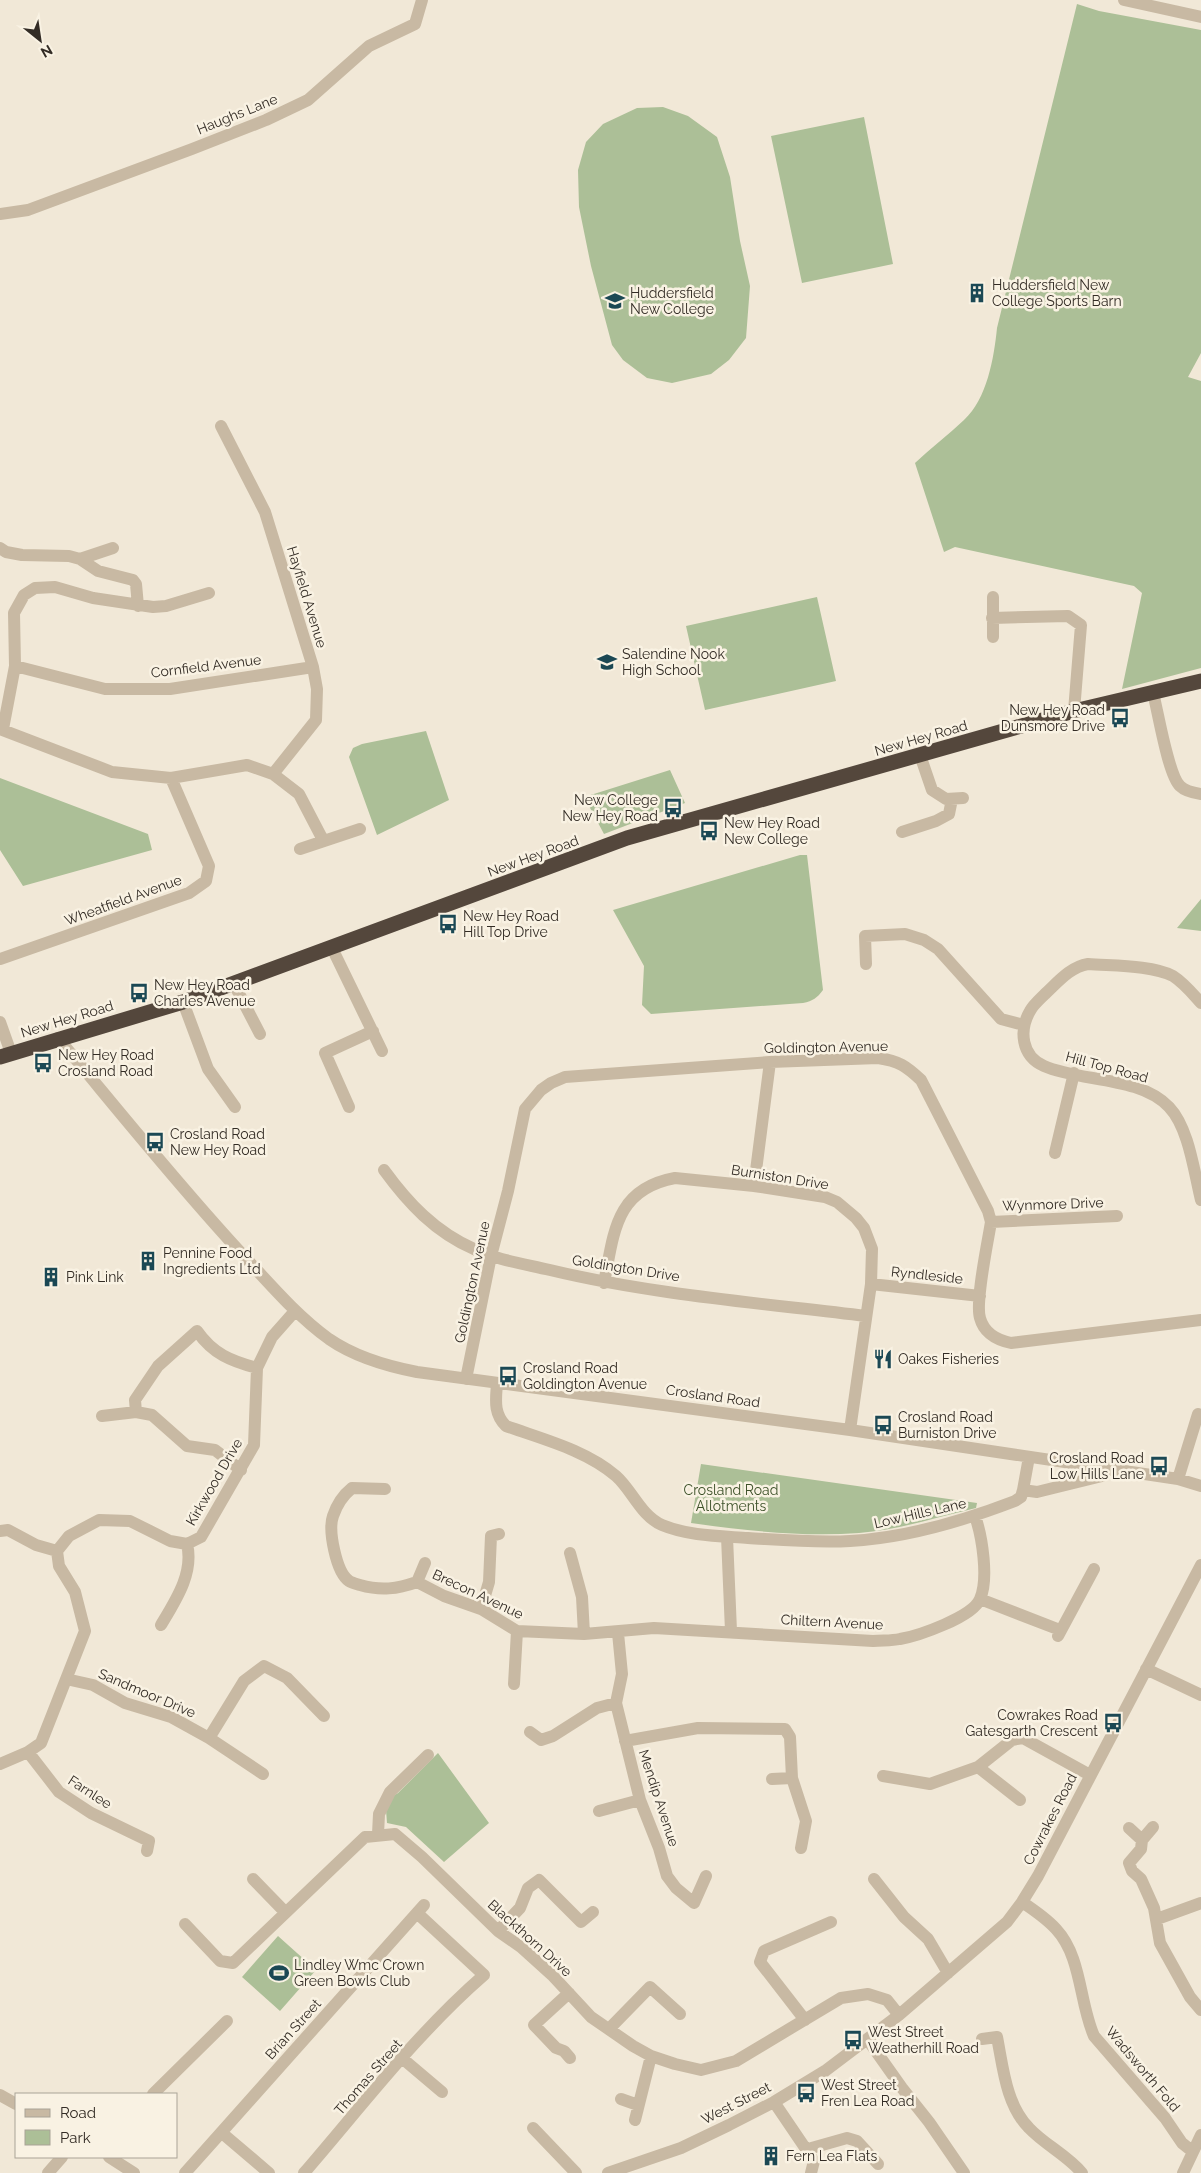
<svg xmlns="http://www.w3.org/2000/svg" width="1201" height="2173" font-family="Raleway,sans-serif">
  <rect width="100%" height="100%" fill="#f1e8d7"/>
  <!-- green -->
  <path fill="#acbf97" d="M1077,4L1099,11L1201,30V353L1188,377L1201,381V668L1122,689L1142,593L1134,586L955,547L944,552L915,463C931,448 948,435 964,420C987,399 994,358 997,328Z
    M663,107L688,116L717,137L730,177L740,241L750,286L746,338L729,360L711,374L672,383L647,378L623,360L612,345L591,266L579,207L578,170L586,142L603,124L637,108Z
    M864,117L893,264L802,283L771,136Z
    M817,597L836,681L705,710L686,626Z
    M426,731L449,800L377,835L349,757L353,748L362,744Z
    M670,770L685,803L604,834L589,806L578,799Z
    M0,778L148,834L152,850L23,886L0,850Z
    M800,855H807L823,990C817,998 813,1001 803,1003L651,1014L642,1005L644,966L613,910Z
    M1201,899V931L1177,928Z
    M701,1464L977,1503L976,1508C937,1517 899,1530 859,1533C804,1537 747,1531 691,1523Z
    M438,1753L489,1823L444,1862L406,1827L387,1823L386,1810L390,1798L398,1793Z
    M278,1936L316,1970L280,2011L242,1977Z"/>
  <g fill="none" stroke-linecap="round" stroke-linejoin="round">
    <!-- minor -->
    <path stroke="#c8b9a3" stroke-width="12" d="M1124,0L1201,17
      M0,214L28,210L192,149L266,120L308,100L369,46L415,24L422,0
      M221,426L265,512L313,667L317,689L316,720L273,774
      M0,548L6,552L22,555L69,556L80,559L113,548
      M80,559L98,571L133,580L136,584L138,606
      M993,597V637
      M992,618L1068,616L1081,625L1074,711
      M15,666L105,689H170L313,667
      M1153,693C1158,711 1168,775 1180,786C1185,791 1194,793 1201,794
      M0,729L112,772L171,778L247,765L273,774L299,794L323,840
      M3,729L15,666L14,613L24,595L35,588L55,587L93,598L153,607L166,606L209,593
      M920,755L932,790L946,799L963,798
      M902,832L936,821L949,814L952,799
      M300,849L360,829
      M332,948L382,1051
      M0,959L189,893L206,881L209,866L171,778
      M866,964L865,936L905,934L924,940L938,949L1001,1019L1024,1025
      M234,984L260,1034
      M183,1002L208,1069L235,1107
      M1201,1003C1192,993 1184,983 1173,976C1152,965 1112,966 1088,964C1070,967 1058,982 1045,994C1040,999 1033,1005 1030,1011C1019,1030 1021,1056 1044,1066C1080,1082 1140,1076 1169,1107C1189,1128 1194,1172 1201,1200
      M0,1022L11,1053
      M58,1038C119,1111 178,1185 242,1254C270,1284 296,1315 329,1339C355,1357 386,1366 417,1372L850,1430L1178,1479L1201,1486
      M349,1107L325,1053L373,1031
      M1055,1153L1074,1073
      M384,1170C408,1203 435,1232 474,1249C497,1260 525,1264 550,1270C654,1295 761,1303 866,1316
      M754,1186L770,1062
      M991,1222L1117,1216
      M604,1283C614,1233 615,1189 675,1178L754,1186L825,1197L837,1202L856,1218L864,1228L872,1249L871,1284L850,1430
      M871,1284L980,1296
      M466,1379L491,1256L508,1191L525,1109L541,1090L551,1083L565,1077L770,1062L878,1058C899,1061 906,1066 921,1080L988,1211L991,1222C988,1241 975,1302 980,1318C984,1333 997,1340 1011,1343L1201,1320
      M497,1383C496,1399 493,1413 506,1426C542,1439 586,1450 616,1476C632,1490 641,1516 662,1525C688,1536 720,1536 748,1538C782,1540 816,1543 850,1541C906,1538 963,1521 1015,1501L1021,1497L1023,1490L1037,1492L1102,1476L1109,1468
      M136,1412L135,1400L158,1366L197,1331C213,1354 231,1361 257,1368
      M102,1416L136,1412L152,1415L187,1446L215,1450L241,1470
      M1178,1479L1198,1414
      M385,1489L352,1488C342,1496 337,1504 333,1516C328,1530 336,1572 349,1581C352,1583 357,1584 360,1585C381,1591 397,1589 417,1582L444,1596L481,1609L517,1631L584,1634L654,1628L873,1641C882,1640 891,1641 900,1639C918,1636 973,1617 980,1599C989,1579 982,1536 975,1516
      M1023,1490L1029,1457
      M0,1531L8,1530L36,1545L57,1551
      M727,1537L731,1631
      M570,1553L582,1597L584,1634
      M417,1582L425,1563
      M980,1599L1060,1630
      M481,1609L489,1582L491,1536L499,1534
      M161,1625C176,1600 194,1573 187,1544
      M618,1633L622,1674L616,1703L640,1800L659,1848L667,1876L676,1888L694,1903L706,1876
      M1058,1636L1094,1569
      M1146,1669L1201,1695
      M66,1679L93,1685L125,1703L171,1717L209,1738L263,1774
      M514,1684L517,1631
      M530,1732L541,1740L553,1736L597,1708L616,1703
      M209,1738L244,1681L264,1666L287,1678L324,1716
      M625,1741L698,1728L785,1729L790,1737L792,1778L806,1821L801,1848
      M28,1752L59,1792L91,1813L149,1841L147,1851
      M0,1764L28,1752L41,1743L85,1631L75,1592L59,1566L57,1551L69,1536L99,1520L130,1521L170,1541L187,1544L201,1537L254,1445L257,1368L272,1337L295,1311
      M978,1767L1020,1800
      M883,1776L930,1784L978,1767L1012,1740L1023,1738L1090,1775
      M772,1779L792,1778
      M599,1811L640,1800
      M1153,1827L1142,1840L1141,1849L1129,1863L1132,1871L1141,1879L1154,1908L1160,1943L1190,1997L1201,2010
      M1129,1828L1142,1840
      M378,1834L379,1814L390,1792L428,1755
      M253,1879L285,1912
      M874,1879L904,1917L928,1939L948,1973
      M1022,1902C1034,1910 1046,1918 1056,1929C1082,1957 1079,2002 1094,2036L1165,2118L1182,2143L1192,2151
      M1157,1919L1201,1903
      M185,1924L220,1961L233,1963L365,1837L395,1834L422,1857L498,1931L521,1947L552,1975L591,2017L633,2046L651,2056L675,2064L701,2070L736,2061L841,1998L868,1994L887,2000L899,2015
      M498,1931L520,1908L528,1888L539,1880L581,1922L593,1912
      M569,1993L534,2025L556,2048L564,2051L570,2058
      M805,2020L760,1962L764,1951L831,1922
      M609,2029L650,1987L680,2014
      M982,2039L997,2037C1003,2067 1006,2105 1029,2128C1045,2145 1067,2155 1082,2173
      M868,2040L902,2088L929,2122L964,2173
      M403,2059L442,2092
      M153,2094L227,2021
      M0,2095L16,2104
      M621,2099L638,2105
      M774,2102L814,2161L811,2173
      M635,2120L651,2056
      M533,2128L576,2173
      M222,2133L269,2173
      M808,2149L847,2138L857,2141L878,2164
      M109,2157L134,2173
      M48,2173L62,2157
      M185,2173L424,1905
      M304,2173C362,2106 417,2033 484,1975L417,1913
      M608,2173L681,2148L729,2125L774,2102L825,2071L899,2015L1007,1922L1022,1902L1038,1876L1201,1565
      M1183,2173L1201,2135"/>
    <!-- highway -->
    <path stroke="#54473c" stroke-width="15" d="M0,1057L183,1002L627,838L1074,711L1201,681"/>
  </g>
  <!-- icons -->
  <defs>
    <symbol id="building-bare" viewBox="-9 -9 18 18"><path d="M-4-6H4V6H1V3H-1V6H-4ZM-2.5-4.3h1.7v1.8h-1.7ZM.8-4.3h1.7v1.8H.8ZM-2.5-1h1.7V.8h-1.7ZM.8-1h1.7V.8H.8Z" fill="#1b4854" stroke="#f9f2e3" stroke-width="2.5" paint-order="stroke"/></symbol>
    <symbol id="university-bare" viewBox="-9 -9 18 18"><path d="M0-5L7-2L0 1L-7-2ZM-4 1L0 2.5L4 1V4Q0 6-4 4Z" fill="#1b4854" stroke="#f9f2e3" stroke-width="2.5" paint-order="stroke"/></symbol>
    <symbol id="school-bare" viewBox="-9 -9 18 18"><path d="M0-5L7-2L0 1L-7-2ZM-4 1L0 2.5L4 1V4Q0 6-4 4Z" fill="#1b4854" stroke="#f9f2e3" stroke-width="2.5" paint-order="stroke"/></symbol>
    <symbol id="bus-bare" viewBox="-9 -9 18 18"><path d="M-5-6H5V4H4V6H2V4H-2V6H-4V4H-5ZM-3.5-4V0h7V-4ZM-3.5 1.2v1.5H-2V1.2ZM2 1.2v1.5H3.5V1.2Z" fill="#1b4854" stroke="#f9f2e3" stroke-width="2.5" paint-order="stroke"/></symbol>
    <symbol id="restaurant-bare" viewBox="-9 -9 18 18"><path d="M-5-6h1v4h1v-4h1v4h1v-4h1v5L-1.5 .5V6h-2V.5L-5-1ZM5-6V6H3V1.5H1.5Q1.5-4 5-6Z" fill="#1b4854" stroke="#f9f2e3" stroke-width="2.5" paint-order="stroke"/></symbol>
    <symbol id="stadium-bare" viewBox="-9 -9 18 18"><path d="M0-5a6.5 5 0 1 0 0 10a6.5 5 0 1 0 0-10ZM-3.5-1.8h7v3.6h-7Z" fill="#1b4854" stroke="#f9f2e3" stroke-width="2.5" paint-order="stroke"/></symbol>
  </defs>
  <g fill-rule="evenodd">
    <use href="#building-bare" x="963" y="279" width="28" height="28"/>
    <use href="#university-bare" x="601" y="287" width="28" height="28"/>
    <use href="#school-bare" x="593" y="648" width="28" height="28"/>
    <use href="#bus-bare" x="1106" y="704" width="28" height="28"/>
    <use href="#bus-bare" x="659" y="794" width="28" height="28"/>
    <use href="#bus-bare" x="695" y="817" width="28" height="28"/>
    <use href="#bus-bare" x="434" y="910" width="28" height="28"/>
    <use href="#bus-bare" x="125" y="979" width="28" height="28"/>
    <use href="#bus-bare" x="29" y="1049" width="28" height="28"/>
    <use href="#bus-bare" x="141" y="1128" width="28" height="28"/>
    <use href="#building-bare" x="134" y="1247" width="28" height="28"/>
    <use href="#building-bare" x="37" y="1263" width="28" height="28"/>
    <use href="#restaurant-bare" x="869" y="1345" width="28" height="28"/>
    <use href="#bus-bare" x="494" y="1362" width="28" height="28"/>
    <use href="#bus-bare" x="869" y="1411" width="28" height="28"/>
    <use href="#bus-bare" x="1145" y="1452" width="28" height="28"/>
    <use href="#bus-bare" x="1099" y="1709" width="28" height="28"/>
    <use href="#stadium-bare" x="265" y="1959" width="28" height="28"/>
    <use href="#bus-bare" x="839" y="2026" width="28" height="28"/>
    <use href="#bus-bare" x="792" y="2079" width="28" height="28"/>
    <use href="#building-bare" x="757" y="2142" width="28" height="28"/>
  </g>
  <g text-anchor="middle" stroke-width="5" stroke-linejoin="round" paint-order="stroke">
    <!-- street labels -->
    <g font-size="14" fill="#332c25" stroke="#f9f2e3">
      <text transform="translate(237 114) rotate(-22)" y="5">Haughs Lane</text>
      <text transform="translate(307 597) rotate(73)" y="5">Hayfield Avenue</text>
      <text transform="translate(206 666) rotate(-7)" y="5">Cornfield Avenue</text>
      <text transform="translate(921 738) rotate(-16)" y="5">New Hey Road</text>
      <text transform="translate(533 856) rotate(-20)" y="5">New Hey Road</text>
      <text transform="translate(123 900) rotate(-20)" y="5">Wheatfield Avenue</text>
      <text transform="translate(67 1019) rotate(-17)" y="5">New Hey Road</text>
      <text transform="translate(826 1047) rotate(-1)" y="5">Goldington Avenue</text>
      <text transform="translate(1107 1067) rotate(15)" y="5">Hill Top Road</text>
      <text transform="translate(780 1177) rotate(9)" y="5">Burniston Drive</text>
      <text transform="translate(1053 1204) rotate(-2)" y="5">Wynmore Drive</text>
      <text transform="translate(626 1268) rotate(9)" y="5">Goldington Drive</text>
      <text transform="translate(927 1275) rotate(6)" y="5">Ryndleside</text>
      <text transform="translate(472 1282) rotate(-78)" y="5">Goldington Avenue</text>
      <text transform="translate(713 1396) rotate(8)" y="5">Crosland Road</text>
      <text transform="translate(214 1482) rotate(-60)" y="5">Kirkwood Drive</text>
      <text transform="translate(920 1513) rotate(-13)" y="5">Low Hills Lane</text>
      <text transform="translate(478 1594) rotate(25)" y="5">Brecon Avenue</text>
      <text transform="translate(832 1622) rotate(3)" y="5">Chiltern Avenue</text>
      <text transform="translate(147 1693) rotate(23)" y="5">Sandmoor Drive</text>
      <text transform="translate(90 1792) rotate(33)" y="5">Farnlee</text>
      <text transform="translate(659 1798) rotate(72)" y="5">Mendip Avenue</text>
      <text transform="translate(1050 1819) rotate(-63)" y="5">Cowrakes Road</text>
      <text transform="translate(530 1938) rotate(42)" y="5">Blackthorn Drive</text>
      <text transform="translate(293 2029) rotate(-48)" y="5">Brian Street</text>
      <text transform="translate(1143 2069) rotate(50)" y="5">Wadsworth Fold</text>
      <text transform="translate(368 2077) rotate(-49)" y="5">Thomas Street</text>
      <text transform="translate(736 2103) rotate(-27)" y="5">West Street</text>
    </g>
    <!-- poi labels -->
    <g font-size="14" fill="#332c25" stroke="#f9f2e3" text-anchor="start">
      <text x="992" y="290">Huddersfield New<tspan x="992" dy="16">College Sports Barn</tspan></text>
      <text x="630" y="298">Huddersfield<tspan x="630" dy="16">New College</tspan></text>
      <text x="622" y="659">Salendine Nook<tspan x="622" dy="16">High School</tspan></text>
      <text x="1105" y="715" text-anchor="end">New Hey Road<tspan x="1105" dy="16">Dunsmore Drive</tspan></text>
      <text x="658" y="805" text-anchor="end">New College<tspan x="658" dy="16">New Hey Road</tspan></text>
      <text x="724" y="828">New Hey Road<tspan x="724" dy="16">New College</tspan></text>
      <text x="463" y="921">New Hey Road<tspan x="463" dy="16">Hill Top Drive</tspan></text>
      <text x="154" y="990">New Hey Road<tspan x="154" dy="16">Charles Avenue</tspan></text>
      <text x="58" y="1060">New Hey Road<tspan x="58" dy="16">Crosland Road</tspan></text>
      <text x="170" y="1139">Crosland Road<tspan x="170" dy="16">New Hey Road</tspan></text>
      <text x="163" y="1258">Pennine Food<tspan x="163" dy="16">Ingredients Ltd</tspan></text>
      <text x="66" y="1282">Pink Link</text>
      <text x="898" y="1364">Oakes Fisheries</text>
      <text x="523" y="1373">Crosland Road<tspan x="523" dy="16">Goldington Avenue</tspan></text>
      <text x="898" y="1422">Crosland Road<tspan x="898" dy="16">Burniston Drive</tspan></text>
      <text x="1144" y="1463" text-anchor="end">Crosland Road<tspan x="1144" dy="16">Low Hills Lane</tspan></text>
      <text x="1098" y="1720" text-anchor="end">Cowrakes Road<tspan x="1098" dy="16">Gatesgarth Crescent</tspan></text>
      <text x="294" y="1970">Lindley Wmc Crown<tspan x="294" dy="16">Green Bowls Club</tspan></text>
      <text x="868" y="2037">West Street<tspan x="868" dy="16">Weatherhill Road</tspan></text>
      <text x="821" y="2090">West Street<tspan x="821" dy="16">Fren Lea Road</tspan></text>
      <text x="786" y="2161">Fern Lea Flats</text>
    </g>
    <!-- park labels -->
    <g font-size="14" fill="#3d5129" stroke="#f9f2e3">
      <text x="731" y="1495">Crosland Road<tspan x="731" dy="16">Allotments</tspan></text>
    </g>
  </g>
  <!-- legend -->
  <rect x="15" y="2093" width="162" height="65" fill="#f9f2e3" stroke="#aaa397"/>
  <rect x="25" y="2109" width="25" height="8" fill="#c8b9a3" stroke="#aaa397"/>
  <text x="60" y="2118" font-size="15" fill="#332c25">Road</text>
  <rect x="25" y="2130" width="25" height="15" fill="#acbf97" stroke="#aaa397"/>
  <text x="60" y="2143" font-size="15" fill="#332c25">Park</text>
  <!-- north arrow -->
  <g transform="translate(40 40) rotate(150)" stroke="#f9f2e3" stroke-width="4" paint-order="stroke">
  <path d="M0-4L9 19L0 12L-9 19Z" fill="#332c25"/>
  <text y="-8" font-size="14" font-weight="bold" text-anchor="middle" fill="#332c25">N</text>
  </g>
</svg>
